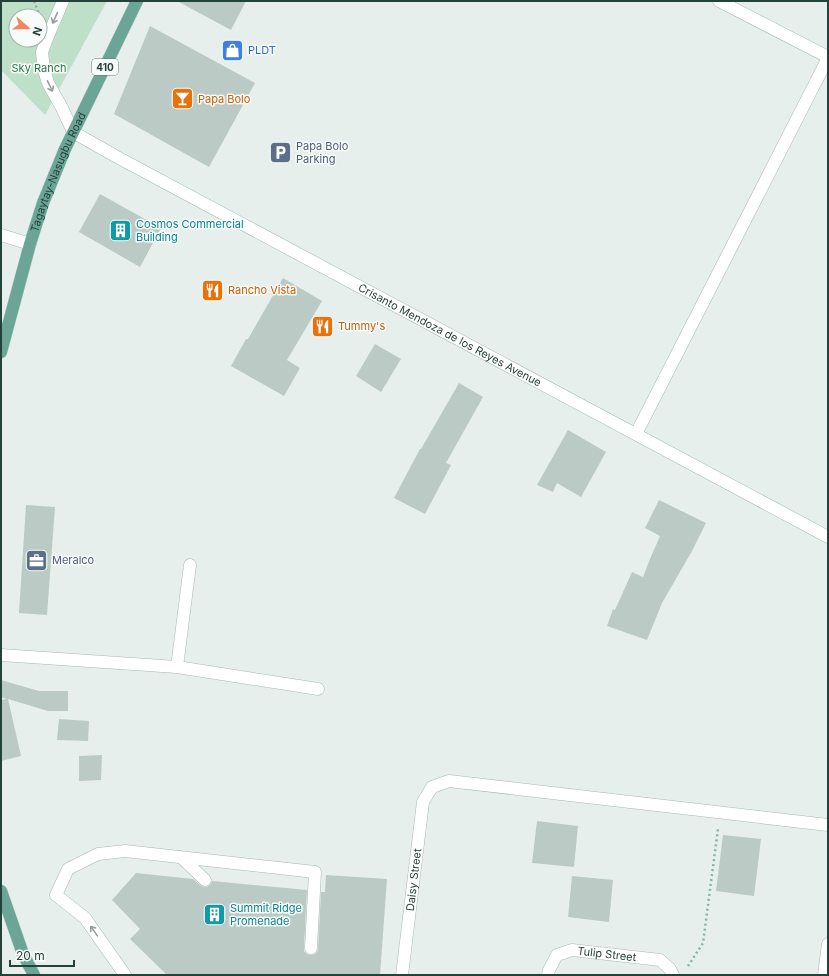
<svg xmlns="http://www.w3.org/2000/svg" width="829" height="976" font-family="Inter,sans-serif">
  <rect width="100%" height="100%" fill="#e6efeb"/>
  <!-- green -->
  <path fill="#bfe0c8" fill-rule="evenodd" d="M1,1H107L45,115L1,70ZM16,16H40V40H16Z"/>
  <!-- building -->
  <path fill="#bbcac4" d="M177,1H246L231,30Z
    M150,26L255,83L209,167L114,114Z
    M100,194L161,228L140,267L79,232Z
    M283,278L322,301L287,360L300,368L284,396L231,366L246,339H248Z
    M375,344L401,359L381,392L356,376Z
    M459,383L483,397L446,463L451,465L425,514L394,498L420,449H421Z
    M568,430L606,452L581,497L557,483L553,492L537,485Z
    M659,500L706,523L692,551L662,603L647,640L607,626L613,609L615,610L632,572L643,577L650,559L660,536L645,528Z
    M26,505L55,507L47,615L19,613Z
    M1,680L39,691H68V711H48L8,699L21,756L1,761V700L7,699L1,697Z
    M59,719L89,721L88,741L57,740Z
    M102,755L101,780L79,781V756Z
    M537,821L578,826L574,867L532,863Z
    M723,835L761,839L754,896L716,891Z
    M136,873L193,879L200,885L204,887H207L210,885L212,881L307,890L304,948V951L307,954L311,955L315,954L317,952L318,949L321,892H325L326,875L387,879L380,975H167L130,939L140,929L112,900Z
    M572,876L613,880L609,922L568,917Z"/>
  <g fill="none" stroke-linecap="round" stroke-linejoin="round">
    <defs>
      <path id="lane" d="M63,1L48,36L42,52L44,70L48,83L62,108L73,132
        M1,655L177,667L190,565
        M177,667L318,689
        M181,857L205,880
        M125,975L85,918L56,895L68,869L98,854L125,851L315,872L311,948"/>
      <g id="street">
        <path d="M719,1L828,57"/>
        <path d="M1,235L30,244"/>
        <path d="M636,434L828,58"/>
        <path id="s1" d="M402,975L423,802L432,787L449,781L828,825"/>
        <path id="s2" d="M548,975L549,970L557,955L572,950L660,960L670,969L673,975"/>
        <path d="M824,975L828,944"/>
      </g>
      <g id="secondary">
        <path id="s3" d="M73,132L117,157L828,537"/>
      </g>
      <g id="primary">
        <path id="s4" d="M1,352L30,244L43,203L65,149L137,1"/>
        <path d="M1,891L23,954L34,975"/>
      </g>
    </defs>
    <!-- lane casing -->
    <use href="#lane" stroke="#a8b8b2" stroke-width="13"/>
    <!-- street casing -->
    <use href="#street" stroke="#a8b8b2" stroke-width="13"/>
    <!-- secondary casing -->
    <use href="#secondary" stroke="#a4bbb3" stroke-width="13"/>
    <!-- primary casing -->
    <use href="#primary" stroke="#c2cac8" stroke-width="13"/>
    <!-- path -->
    <path stroke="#86b3a5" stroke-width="2.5" stroke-dasharray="2 3" stroke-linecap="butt" d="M34,1L39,14
      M688,966L703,943L718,829"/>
    <!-- lane -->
    <use href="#lane" stroke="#fff" stroke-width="12"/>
    <!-- street -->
    <use href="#street" stroke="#fff" stroke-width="12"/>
    <!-- secondary -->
    <use href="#secondary" stroke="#fff" stroke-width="12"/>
    <!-- primary -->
    <use href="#primary" stroke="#6aa596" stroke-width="12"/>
  </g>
  <!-- one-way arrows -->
  <defs><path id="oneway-shaft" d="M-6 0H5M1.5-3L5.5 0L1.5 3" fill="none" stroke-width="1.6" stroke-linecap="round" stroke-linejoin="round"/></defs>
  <g stroke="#92a09c">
    <use href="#oneway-shaft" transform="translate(55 18) rotate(114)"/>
    <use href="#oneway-shaft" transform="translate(50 86) rotate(64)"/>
    <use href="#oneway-shaft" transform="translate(94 931) rotate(-125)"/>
  </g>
  <!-- icons -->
  <defs>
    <symbol id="shop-square" viewBox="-11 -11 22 22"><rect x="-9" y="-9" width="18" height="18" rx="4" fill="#3f7fe0" stroke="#f7fbf9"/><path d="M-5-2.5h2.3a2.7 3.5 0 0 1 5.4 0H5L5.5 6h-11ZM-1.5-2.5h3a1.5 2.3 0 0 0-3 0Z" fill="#fff"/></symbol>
    <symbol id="bar-square" viewBox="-11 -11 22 22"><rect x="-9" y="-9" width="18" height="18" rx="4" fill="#e8710a" stroke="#f7fbf9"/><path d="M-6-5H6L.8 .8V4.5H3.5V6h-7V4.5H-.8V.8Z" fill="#fff"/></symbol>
    <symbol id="parking-square" viewBox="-11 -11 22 22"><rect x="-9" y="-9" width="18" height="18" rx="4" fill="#5c6f8a" stroke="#f7fbf9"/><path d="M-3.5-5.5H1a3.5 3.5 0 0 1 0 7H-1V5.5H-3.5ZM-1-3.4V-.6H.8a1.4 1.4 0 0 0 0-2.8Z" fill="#fff"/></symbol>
    <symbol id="building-square" viewBox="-11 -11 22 22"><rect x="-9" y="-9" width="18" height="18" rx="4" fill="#0f9aa8" stroke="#f7fbf9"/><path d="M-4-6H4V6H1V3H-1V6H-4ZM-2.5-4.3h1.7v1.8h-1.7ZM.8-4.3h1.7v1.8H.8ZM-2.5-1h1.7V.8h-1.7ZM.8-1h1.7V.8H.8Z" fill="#fff"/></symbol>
    <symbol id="restaurant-square" viewBox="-11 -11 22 22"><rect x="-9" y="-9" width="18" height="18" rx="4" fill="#e8710a" stroke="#f7fbf9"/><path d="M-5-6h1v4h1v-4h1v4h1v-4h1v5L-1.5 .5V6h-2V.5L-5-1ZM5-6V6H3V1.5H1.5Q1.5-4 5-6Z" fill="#fff"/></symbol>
    <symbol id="office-square" viewBox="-11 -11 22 22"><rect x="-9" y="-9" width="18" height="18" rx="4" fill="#5c6f8a" stroke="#f7fbf9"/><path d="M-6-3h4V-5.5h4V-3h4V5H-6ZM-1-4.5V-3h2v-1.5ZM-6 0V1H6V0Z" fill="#fff"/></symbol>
  </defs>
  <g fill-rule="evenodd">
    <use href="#shop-square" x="220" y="38" width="25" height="25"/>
    <use href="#bar-square" x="170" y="86" width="25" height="25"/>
    <use href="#parking-square" x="268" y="140" width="25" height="25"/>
    <use href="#building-square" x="108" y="218" width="25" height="25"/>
    <use href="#restaurant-square" x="200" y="278" width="25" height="25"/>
    <use href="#restaurant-square" x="310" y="314" width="25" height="25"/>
    <use href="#office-square" x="24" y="548" width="25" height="25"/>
    <use href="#building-square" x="202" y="902" width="25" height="25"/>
  </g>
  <g text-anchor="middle" stroke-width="3" stroke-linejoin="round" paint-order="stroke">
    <!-- shield labels -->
    <rect fill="#f7fbf9" stroke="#637a73" stroke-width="1" x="92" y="59" width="26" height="16" rx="3"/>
    <g font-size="10" font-weight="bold" fill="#24423a">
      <text x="105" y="71">410</text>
    </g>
    <!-- shop labels -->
    <g font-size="11" fill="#366cbe" stroke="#f7fbf9" text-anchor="start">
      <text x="248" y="54">PLDT</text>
    </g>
    <!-- park labels -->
    <g font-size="11" fill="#2d7a4b" stroke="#f7fbf9">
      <text x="39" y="72">Sky Ranch</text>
    </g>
    <!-- food labels -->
    <g font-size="11" fill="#c56008" stroke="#f7fbf9" text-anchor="start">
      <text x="198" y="103">Papa Bolo</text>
      <text x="228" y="294">Rancho Vista</text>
      <text x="338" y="330">Tummy's</text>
    </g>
    <!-- service labels -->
    <g font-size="11" fill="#4e5e75" stroke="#f7fbf9" text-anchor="start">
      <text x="296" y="150">Papa Bolo<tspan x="296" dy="13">Parking</tspan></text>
      <text x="52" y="564">Meralco</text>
    </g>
    <!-- street labels -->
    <g font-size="11" fill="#24423a" stroke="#f7fbf9">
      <text dy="4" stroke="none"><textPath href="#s4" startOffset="189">Tagaytay-Nasugbu Road</textPath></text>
      <text dy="4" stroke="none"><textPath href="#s3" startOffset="428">Crisanto Mendoza de los Reyes Avenue</textPath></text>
      <text dy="4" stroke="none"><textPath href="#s1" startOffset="96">Daisy Street</textPath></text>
      <text dy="4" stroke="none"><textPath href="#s2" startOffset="73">Tulip Street</textPath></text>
    </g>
    <!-- culture labels -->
    <g font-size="11" fill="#0d838f" stroke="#f7fbf9" text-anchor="start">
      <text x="136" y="228">Cosmos Commercial<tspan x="136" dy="13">Building</tspan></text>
      <text x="230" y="912">Summit Ridge<tspan x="230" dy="13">Promenade</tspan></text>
    </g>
  </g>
  <!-- border -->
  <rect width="829" height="976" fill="none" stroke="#24423a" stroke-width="4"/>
  <!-- north arrow -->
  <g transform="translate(28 28) rotate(110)"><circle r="19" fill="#f7fbf9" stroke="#a3b1ad"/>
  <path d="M0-3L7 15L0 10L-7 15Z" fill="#f4845f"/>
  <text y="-6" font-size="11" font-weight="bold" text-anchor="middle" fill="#24423a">N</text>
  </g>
  <!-- scale -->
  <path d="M10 960v6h64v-6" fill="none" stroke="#24423a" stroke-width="2"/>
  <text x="16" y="960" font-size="12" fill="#24423a" stroke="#f7fbf9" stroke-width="3" paint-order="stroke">20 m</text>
</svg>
